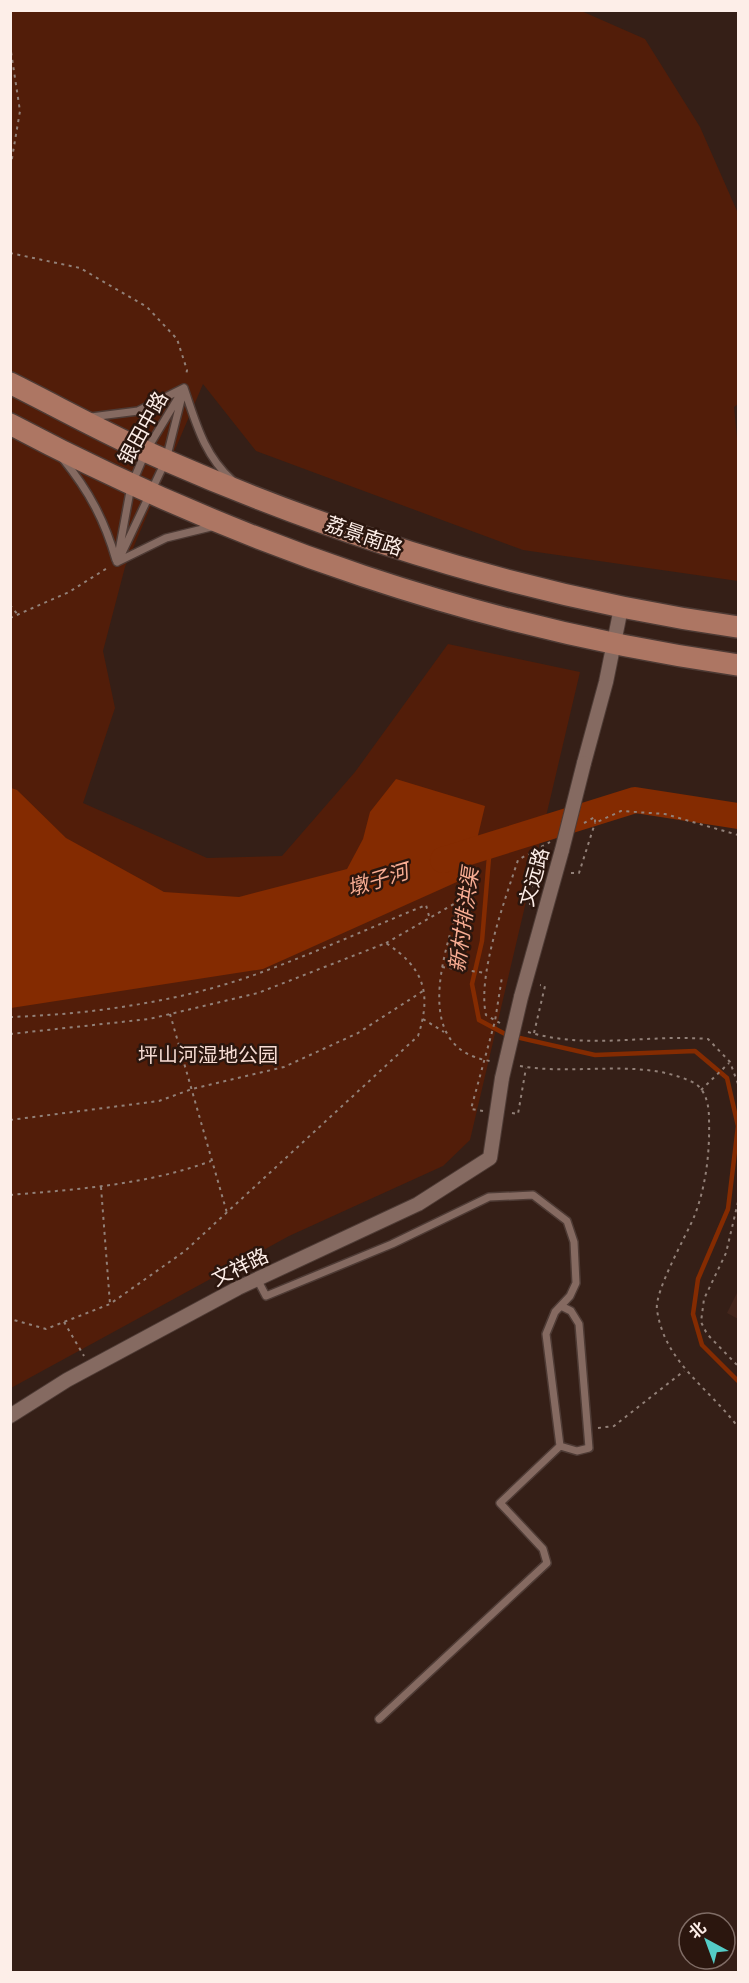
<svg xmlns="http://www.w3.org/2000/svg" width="749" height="1983" font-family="Roboto,'Noto Sans SC',sans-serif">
  <rect width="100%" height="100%" fill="#351f17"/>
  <!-- built -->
  <path fill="#43261c" d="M738,1291V1319L727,1313Z"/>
  <!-- green -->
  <path fill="#521d09" d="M579,10L645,39L700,127L737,211L738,404L734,407L738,448V581L523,550L256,451L203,384L125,567L103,651L115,708L83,803L207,858L282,856L355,772L448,644L580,672L470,1140L443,1166L289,1236L11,1388V11Z"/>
  <!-- water -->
  <path fill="#842b01" d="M396,779L485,806L468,877L263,969L11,1008V788L17,790L66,838L164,892L239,897L347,869L363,839L370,812Z"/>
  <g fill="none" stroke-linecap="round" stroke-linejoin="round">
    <!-- stream -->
    <path stroke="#842b01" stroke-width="4.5" d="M490,845L482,941L472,984L479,1020L507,1035L595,1055L695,1051L727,1078L738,1126L728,1209L698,1279L693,1314L702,1345L738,1381"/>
    <!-- river -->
    <path stroke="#842b01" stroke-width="26" d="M443,860L635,800L738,816"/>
    <defs>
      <path id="service" d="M184,388C196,423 204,455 232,480
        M91,417L138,411L184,388
        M63,459C89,491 105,521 116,560
        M122,553L166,460L182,396
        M117,562L131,486L146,451L184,388
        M117,562L166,538L215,526
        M257,1279L266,1296L392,1244L489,1197L533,1195L567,1221L574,1242L576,1283L570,1296L555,1312L546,1334L560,1446L500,1503L543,1549L547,1563L379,1719
        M560,1446L577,1451L589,1448L579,1324L571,1311L561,1306"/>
      <path id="minor" d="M584,763L606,682L621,608
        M521,997L562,850
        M10,1416L67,1380L238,1288L418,1204L490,1158L502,1078"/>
      <path id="primary" d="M10,383C62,409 112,437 165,460C348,540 541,599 738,627
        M10,424C238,545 484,629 738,665"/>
    </defs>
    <!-- service casing -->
    <use href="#service" stroke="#4e3b35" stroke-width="10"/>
    <!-- minor casing -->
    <use href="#minor" stroke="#4e3b35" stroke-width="16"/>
    <!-- primary casing -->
    <use href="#primary" stroke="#4e3b35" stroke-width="24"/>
    <!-- path -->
    <path stroke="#928078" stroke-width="2" stroke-dasharray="3 4.5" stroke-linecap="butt" d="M10,45L20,111L10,170
      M10,253L80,268L147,307L177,339L187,370L186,376
      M10,605L18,615
      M10,618L69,592L109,567
      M584,823L595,817V823L621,811L665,814L738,835
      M571,873H579L595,823
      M465,885C450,937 404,1047 490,1061
      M532,904H527L542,847
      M386,943L459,901
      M442,967L486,973
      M170,1014L227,1213
      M10,1017C96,1014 185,1001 265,971C319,951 372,927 426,905L429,916
      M423,1019L444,1032
      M500,1023L486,1015C477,975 505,900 518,860L550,842
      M528,1032C588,1050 647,1034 708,1039L730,1062L738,1084
      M534,1033L545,986L540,985
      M10,1034L149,1019L258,993L386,943C424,968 432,993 418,1036L185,1251L110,1304L46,1329L10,1319
      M520,1066C576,1076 639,1058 690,1081C706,1087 709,1105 709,1119C710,1152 706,1187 694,1217C686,1236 654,1292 657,1310C665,1363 708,1387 738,1427
      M701,1090L729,1063
      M483,1111L471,1109L495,1021L502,977
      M512,1113L518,1114L526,1068
      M10,1120L159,1101L192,1089L284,1067L358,1033L423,991
      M101,1187L110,1304
      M10,1195C79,1189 146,1185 211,1161
      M738,1202L726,1253L704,1299L701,1322L707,1334L738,1366
      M64,1322L84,1356
      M598,1428L614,1426L684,1371"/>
    <!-- service -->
    <use href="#service" stroke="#856a61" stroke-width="7"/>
    <!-- minor -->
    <use href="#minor" stroke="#856a61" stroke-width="14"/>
    <!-- primary -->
    <use href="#primary" stroke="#ad7663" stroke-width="21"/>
    <defs>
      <path id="minor-bridge" d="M562,850L584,763
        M502,1078L521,997"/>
    </defs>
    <!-- minor-bridge casing -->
    <use href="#minor-bridge" stroke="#4e3b35" stroke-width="16" stroke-linecap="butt"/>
    <!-- minor-bridge -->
    <use href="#minor-bridge" stroke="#856a61" stroke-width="14"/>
  </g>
  <g text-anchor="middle" stroke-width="5" stroke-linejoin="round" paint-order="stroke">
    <!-- street labels -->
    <g font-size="20" fill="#fdeee8" stroke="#2b160e">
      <text transform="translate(143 428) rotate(-61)" y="7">银田中路</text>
      <text transform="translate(364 536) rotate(19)" y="7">荔景南路</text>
      <text transform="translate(534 877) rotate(-74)" y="7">文远路</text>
      <text transform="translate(240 1267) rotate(-26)" y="7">文祥路</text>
    </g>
    <!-- park labels -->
    <g font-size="20" fill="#f6dbd2" stroke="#2b160e">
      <text x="208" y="1062">坪山河湿地公园</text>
    </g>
    <!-- water labels -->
    <g font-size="21" font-style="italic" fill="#f8ad93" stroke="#2b160e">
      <text transform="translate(378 880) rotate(-17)" y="7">墩子河</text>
      <text transform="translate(464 920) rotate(-82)" y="7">新村排洪渠</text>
    </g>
  </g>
  <!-- border -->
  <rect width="749" height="1983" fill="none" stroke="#fdeee8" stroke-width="24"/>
  <!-- north arrow -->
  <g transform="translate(707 1941) rotate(319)"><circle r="28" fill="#2b160e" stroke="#7f6c65" stroke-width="1.5"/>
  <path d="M0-4.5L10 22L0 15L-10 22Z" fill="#54cdc7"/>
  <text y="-9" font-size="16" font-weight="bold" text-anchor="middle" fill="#fdeee8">北</text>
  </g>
</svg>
